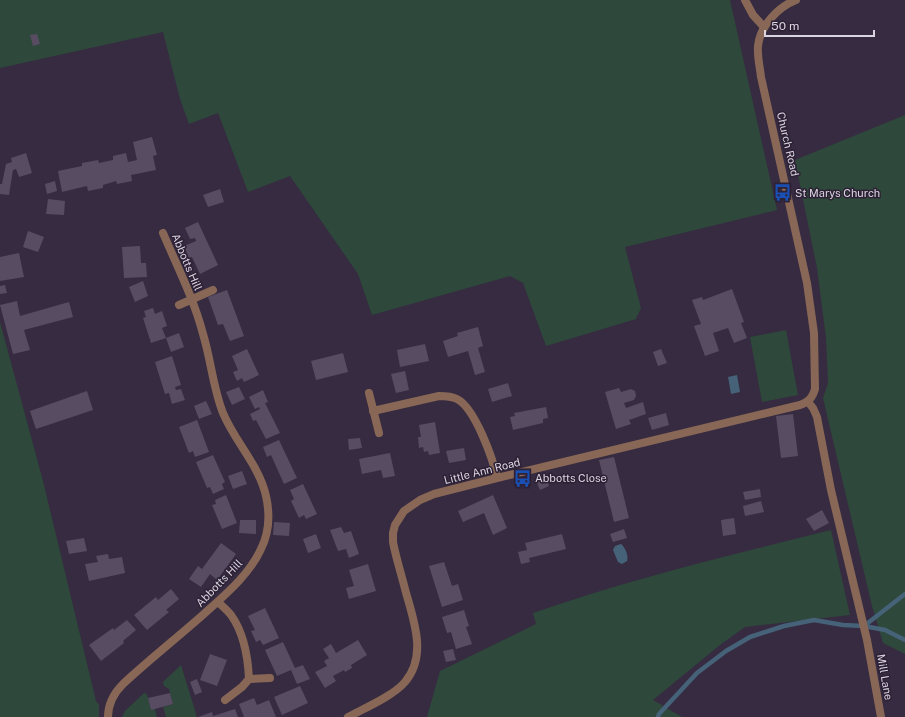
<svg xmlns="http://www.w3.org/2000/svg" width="905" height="717" font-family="'Public Sans',sans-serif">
  <rect width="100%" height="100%" fill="#362b40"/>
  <!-- green -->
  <path fill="#2e483b" d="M0,0H730L777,210L625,247L641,308L636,319L546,346L523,283L510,276L372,315L358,274L290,176L248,192L218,113L189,124L180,99L163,32L0,68Z
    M905,115V654L883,643L872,606L823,398L828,383L826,338L817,268L795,160Z
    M0,322L43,481L96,701L99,705V717H0Z
    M786,330L798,395L762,402L750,337Z
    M831,530L850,615L745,627L720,645L653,700L682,717H427L440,671L536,624L533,613C630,579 731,555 831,530Z
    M181,665L197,717H166L163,707L173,704L169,689L164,686L163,682Z
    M144,693L147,694L151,709H155L157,717H122L125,711Z"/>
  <!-- water -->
  <path fill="#456279" d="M737,375L740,392L731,394L728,377Z
    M621,544C625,547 629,556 627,561L622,564L618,562L613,550L615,546Z"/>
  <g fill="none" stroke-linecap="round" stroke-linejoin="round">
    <!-- stream -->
    <path stroke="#456279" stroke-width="4.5" d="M864,626L905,594
      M658,717L659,714L697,673L726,651L750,637L784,626L814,620L843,625L864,626L885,630L905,640"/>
  </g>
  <!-- building -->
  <path fill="#584c62" d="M37,34L40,44L33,46L30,35Z
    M152,137L157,155L153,156L156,170L131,175L132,181L117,184L116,181L103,185V188L88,191L87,186L62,192L58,171L82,166V163L98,160L99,163L113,160V156L126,153L128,162L137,160L133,142Z
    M26,153L32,173L19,177L16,169L13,170L9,195L0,194V184H2L6,164L12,162L11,158Z
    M55,181L57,191L47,194L45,184Z
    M220,189L224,202L208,207L203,195Z
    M48,199L65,201L64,215L46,214Z
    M198,222L218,265L200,274L192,257L189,258L184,246L196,241L195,238L190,239L185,228Z
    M28,231L44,237L38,252L23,247Z
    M140,246L141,263H146L147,277L124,278L122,247Z
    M19,253L24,277L0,281V257Z
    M143,281L148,296L135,302L129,287Z
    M5,285L7,293L0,294V286Z
    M732,289L744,322L741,323L747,338L734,343L728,328L713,333L719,351L705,356L694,326L701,324L692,300L702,297L703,300Z
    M227,290L244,336L230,341L223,324L218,325L208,297Z
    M17,301L20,316L69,302L73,317L24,330L30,350L13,354L0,305Z
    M153,308L155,314L162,311L167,326L162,328L166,338L179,333L184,347L171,352L166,338L151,343L143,318L146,317L144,311Z
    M478,327L483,346L478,348L485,372L475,375L468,351L448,357L443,341L458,336L457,333Z
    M425,344L429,361L400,367L397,350Z
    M247,349L259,375L244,382L242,378L237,381L233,372L238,370L232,356Z
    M661,349L667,363L658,366L653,352Z
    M343,353L348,372L316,380L311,361Z
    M172,356L181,385L175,387L176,390L181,389L185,400L172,404L169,393L165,394L155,362Z
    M405,371L409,390L396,393L391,374Z
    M508,383L512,396L492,402L488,389Z
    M239,387L245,399L232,405L226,392Z
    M619,388L621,392L631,389L635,391L636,396L634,400L624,403L626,408L643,402L646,414L629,420L631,424L616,429L605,392Z
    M263,390L268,402L265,403L280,433L266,439L256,420L253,421L250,414L260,409L259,407L255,409L249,397Z
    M87,391L93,410L36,429L30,411Z
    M206,401L212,414L199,419L194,406Z
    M546,407L548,418L543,419V423L513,430L510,417L515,416L514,413Z
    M666,413L669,425L652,430L648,418Z
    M793,414L798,456L781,458L776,416Z
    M197,420L209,452L195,457L193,451L189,453L179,427Z
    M435,422L440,453L429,455L428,451L424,452L423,447L419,448L418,437H421L419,425Z
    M360,438L362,448L349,450L348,439Z
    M279,440L297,478L284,484L271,455L267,457L263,447Z
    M464,448L466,460L449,463L446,451Z
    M390,453L395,476L383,478L381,470L362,474L359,459Z
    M213,455L225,482L222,484L224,489L213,494L210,487L207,488L196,462Z
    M614,457L629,518L614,522L599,460Z
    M242,471L247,484L233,489L228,476Z
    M547,479L549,486L540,490L537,483Z
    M303,484L317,514L306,519L304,515L299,518L291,501L294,499L290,490Z
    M760,489L761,497L745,500L743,492Z
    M226,495L237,523L222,529L212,505L216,504L215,500Z
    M493,495L507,528L493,535L484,513L463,522L458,511Z
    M761,501L764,512L745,516L743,506Z
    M822,510L829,523L814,531L806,519Z
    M734,518L736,534L723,536L721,520Z
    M240,520H256V534L239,533Z
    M274,522L290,523L289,536L273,535Z
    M341,527L344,533L351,531L359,554L349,558L346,549L338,551L330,530Z
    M624,529L627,538L613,542L610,534Z
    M316,534L321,548L308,553L303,539Z
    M562,534L566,549L529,558L530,562L521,564L518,552L527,550L525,543Z
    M84,538L87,551L69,554L66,541Z
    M221,543L236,554L217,580L210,574L201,587L189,579L198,566L202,569Z
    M108,554L109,559L122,557L125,573L89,581L85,564L98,562L96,556Z
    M444,562L452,586L458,584L463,600L442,607L429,566Z
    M368,564L376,591L349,599L346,588L354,586L349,570Z
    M171,589L179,599L166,610L169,612L147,630L134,615L156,597L158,600Z
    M265,608L279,638L263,645L260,640L256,642L251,631L255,630L248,616Z
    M464,610L469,626L466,627L472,644L456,649L451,632L447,633L442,617Z
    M127,620L136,630L123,641L124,643L101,661L89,645L113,628L114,630Z
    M358,640L367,655L351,665L352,668L345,672L344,670L333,676L336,681L325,688L315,672L327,666L324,661L329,658L323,649L331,644L336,653Z
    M283,642L295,668L303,665L310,679L297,684L291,670L277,676L265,650Z
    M453,649L456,660L446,662L443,651Z
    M210,654L227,660L217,686L200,680Z
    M197,679L202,692L195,695L190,682Z
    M300,686L308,703L282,715L274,697Z
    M170,693L173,704L151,710L148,698Z
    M254,698L257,705L269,700L276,717H244L239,704Z
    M235,709L238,717H198L212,712L213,716Z"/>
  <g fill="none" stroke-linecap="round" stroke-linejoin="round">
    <!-- minor -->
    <path stroke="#886756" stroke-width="8" d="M745,0L753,15L764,27
      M179,305L213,290
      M369,393L379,433
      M808,402L813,408L817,417L831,490L867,640L881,717
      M373,411L439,396C444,396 451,396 457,399C475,408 493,459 497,478
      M218,602C222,606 227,610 231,615C244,633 248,658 249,679
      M225,700L242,687L249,679L270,678
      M108,717C108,704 114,693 123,684C150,659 178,637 205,613C226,594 249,575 261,549C269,533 270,514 266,496C259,465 235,442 223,413C213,388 211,360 203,334C194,299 177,266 163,233
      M348,717C365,708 393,696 405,682C428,655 413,619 405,589C401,573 396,558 393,542V533L395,525L404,511L420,500L434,494L497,478L800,405C808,402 812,399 815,389L814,333L807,283L761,77C760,67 757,56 758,46C760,26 778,7 796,0"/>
  </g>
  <!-- icons -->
  <defs>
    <symbol id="bus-bare" viewBox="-9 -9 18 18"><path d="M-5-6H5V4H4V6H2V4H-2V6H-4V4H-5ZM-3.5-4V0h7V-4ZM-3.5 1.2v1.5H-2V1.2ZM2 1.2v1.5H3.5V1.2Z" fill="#1a4fb4" stroke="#2c2135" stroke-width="2.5" paint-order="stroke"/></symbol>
  </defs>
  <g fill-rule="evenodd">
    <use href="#bus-bare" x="770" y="180" width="25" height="25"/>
    <use href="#bus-bare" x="510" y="466" width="25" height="25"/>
  </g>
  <g text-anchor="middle" stroke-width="3" stroke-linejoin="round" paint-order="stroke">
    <!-- street labels -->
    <g font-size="11" fill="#dbd4e1" stroke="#2c2135">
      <text transform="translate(788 144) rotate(77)" y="4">Church Road</text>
      <text transform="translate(187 262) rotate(67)" y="4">Abbotts Hill</text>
      <text transform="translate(482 471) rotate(-14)" y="4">Little Ann Road</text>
      <text transform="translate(219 583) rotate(-46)" y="4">Abbotts Hill</text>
      <text transform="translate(885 677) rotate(80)" y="4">Mill Lane</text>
    </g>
    <!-- poi labels -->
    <g font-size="11" fill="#dbd4e1" stroke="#2c2135" text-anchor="start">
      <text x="795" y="197">St Marys Church</text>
      <text x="535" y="482">Abbotts Close</text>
    </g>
  </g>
  <!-- scale -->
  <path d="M765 30v6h109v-6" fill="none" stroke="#dbd4e1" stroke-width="2"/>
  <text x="771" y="30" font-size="12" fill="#dbd4e1" stroke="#2c2135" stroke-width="3" paint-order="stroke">50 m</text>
</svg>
